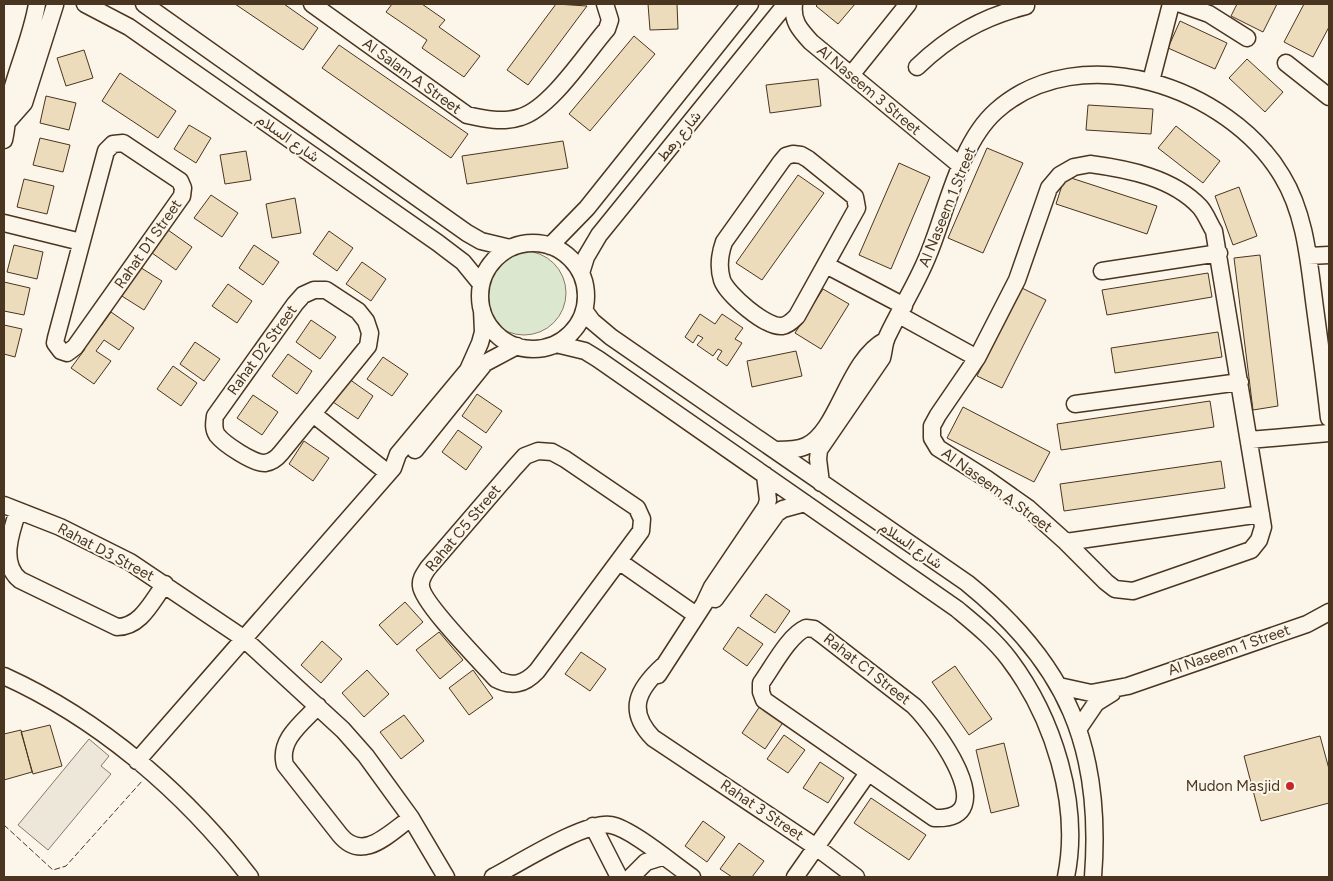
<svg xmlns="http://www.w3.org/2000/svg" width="1333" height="881" font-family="Figtree,Vazirmatn,sans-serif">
  <rect width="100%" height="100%" fill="#fbf6e9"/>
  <!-- green -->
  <path fill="#dce7d0" stroke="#887966" d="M482 293a42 42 0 1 1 84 0a42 42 0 1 1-84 0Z"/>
  <!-- parking -->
  <path fill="#ede7d9" stroke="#887966" d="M89,739L109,756L101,766L111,774L48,850L18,825Z"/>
  <!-- building -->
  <path fill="#ecdcbc" stroke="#4a3520" d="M235,4H284L318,28L303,50Z
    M392,4H422L445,20L439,27L480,56L464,77L422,48L427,40L386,12Z
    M556,4L587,6L528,85L507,70Z
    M648,4H677L678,29L650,30Z
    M818,4H855L838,24L816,6Z
    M1237,4H1277L1263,32L1231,16Z
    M1304,4H1329V27L1313,57L1284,42Z
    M1180,21L1227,43L1215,69L1168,48Z
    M634,36L655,54L590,131L569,114Z
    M339,45L468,134L451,158L322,68Z
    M84,50L93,78L66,86L57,58Z
    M1247,59L1283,92L1265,112L1229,78Z
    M120,73L176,111L158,138L102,101Z
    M818,79L821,106L770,113L766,85Z
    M46,96L76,103L69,130L40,123Z
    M1088,105L1153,109L1151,134L1086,130Z
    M189,125L211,138L196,163L174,149Z
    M1176,126L1220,161L1203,183L1158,148Z
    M40,138L70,145L63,172L33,165Z
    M563,141L568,168L467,184L462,156Z
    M987,148L1023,163L983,253L948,238Z
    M246,151L251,180L225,184L220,155Z
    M899,163L930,177L891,269L859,255Z
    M798,175L824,193L762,280L736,263Z
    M1065,176L1157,206L1147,234L1056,204Z
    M24,179L54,186L47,214L17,207Z
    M1239,187L1257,236L1233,245L1215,196Z
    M211,195L238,213L222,237L194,218Z
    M295,198L301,233L272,238L266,204Z
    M168,230L192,247L176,270L152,253Z
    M329,231L353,248L337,271L313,254Z
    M14,245L43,252L37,279L7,272Z
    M254,245L279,262L263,285L239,268Z
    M1260,255L1278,406L1253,410L1234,258Z
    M362,262L386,279L371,301L346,284Z
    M135,264L162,281L144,310L117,293Z
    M1208,273L1212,297L1107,315L1102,290Z
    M4,282L30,288L24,315L4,311Z
    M228,284L252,301L237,323L212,306Z
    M1022,288L1046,300L1002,388L977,376Z
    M823,289L849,304L821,349L795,333Z
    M111,312L134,328L119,350L104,340L96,351L111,361L94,384L71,368L85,349L79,346L96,322L101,326Z
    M700,314L715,324L722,314L743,328L735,339L742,343L727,366L717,359L722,351L718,349L713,356L697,345L703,338L698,335L693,343L685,337Z
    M311,320L336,337L320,359L296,342Z
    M4,325L22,329L15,357L4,354Z
    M1218,332L1222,357L1115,373L1111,348Z
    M195,342L220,359L204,381L180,364Z
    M796,351L802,376L752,387L747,361Z
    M288,354L312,371L297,394L272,376Z
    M383,357L408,374L392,396L367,379Z
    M173,366L197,383L181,406L157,389Z
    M349,379L373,396L358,419L333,402Z
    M477,394L502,411L486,433L462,416Z
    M253,395L278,412L262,435L237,418Z
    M1210,401L1214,427L1061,450L1057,424Z
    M963,407L1050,452L1034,482L947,438Z
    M458,430L482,447L466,470L442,452Z
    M304,441L329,458L313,481L289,464Z
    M1221,461L1225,488L1064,511L1060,484Z
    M766,594L790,611L775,633L750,616Z
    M405,602L423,622L397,645L379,625Z
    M738,627L763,644L747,666L723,649Z
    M439,632L463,660L440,679L416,650Z
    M322,641L342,659L321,683L301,665Z
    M581,652L606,669L590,691L565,674Z
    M955,666L992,719L969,735L932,682Z
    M367,670L389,694L364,717L342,693Z
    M473,670L493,698L469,715L449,688Z
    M760,706L784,721L765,749L742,733Z
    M404,715L424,741L401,759L380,732Z
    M50,725L62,766L33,774L21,732Z
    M21,730L32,772L4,780V734Z
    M784,735L805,750L788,773L767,759Z
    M1320,736L1329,769V803L1261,821L1244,756Z
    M1004,743L1019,806L991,813L976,750Z
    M820,762L844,778L828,803L803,788Z
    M871,798L926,835L909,860L854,823Z
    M703,821L725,837L707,862L685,846Z
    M739,843L764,861L752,877H732L720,869Z"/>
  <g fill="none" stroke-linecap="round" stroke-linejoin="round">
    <defs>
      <path id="minor" d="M85,4L129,27L438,243L463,262L481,284
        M144,4L467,233L481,241L510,248
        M312,4L467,115C484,119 503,123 521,117C551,108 586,53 607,29L610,20L605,4
        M794,4C792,21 799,29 811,42L961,166
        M1181,4L1209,14L1247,38
        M1286,63L1329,97
        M917,67C949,36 983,17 1026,6
        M851,75L908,4
        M1151,81L1171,4
        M9,120L24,103L55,5
        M4,140C8,123 7,106 12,90C20,61 32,34 37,4
        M123,143L180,181L183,188L182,196L75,347L67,353L61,351L55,343L56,338L106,151L113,144Z
        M793,154L801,155L808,159L855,197L857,208L797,316C793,320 789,325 782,326C766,328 727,294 722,280C718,267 719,256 724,242L781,162L786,156Z
        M1090,164C1128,169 1173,178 1200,207C1206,214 1209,223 1214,231L1263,527L1259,540L1251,550L1133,591L1115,589L1106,582L1066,542L1028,508L987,479L938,448L932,438V426L938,415L977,358L1017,280L1049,188L1060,175L1074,167Z
        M4,223L81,242
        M480 296a53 53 0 1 1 106 0a53 53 0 1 1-106 0Z
        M550,246L587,208L750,4
        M1308,256L1329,255
        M826,265L904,306
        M1102,271L1219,253
        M581,273L586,257L599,235L786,4
        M314,290H326L358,311L366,321L370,333L368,346L281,453C277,458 272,462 265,463C254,464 224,444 217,435C213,429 214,423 215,416L295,304L303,295Z
        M584,310L592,321L611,337L967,583C1067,664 1103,748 1093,877
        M899,315L977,358
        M556,344L585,351L598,359L957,609C975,624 994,639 1009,659C1053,717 1081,804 1066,877
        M1075,404L1240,382
        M313,414L388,473
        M1249,440L1329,433
        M415,450L485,363L517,346
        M776,450C786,450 797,450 806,446C839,431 847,360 886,340
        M538,451L552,452L565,459L637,508L642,519L641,531L537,671C524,685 512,687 496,679C481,662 422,603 421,586C420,579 424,574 428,568L515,467L525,456Z
        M821,483L818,459L819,450L882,358C884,351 884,343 887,337C900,309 918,282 929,253C947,209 960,143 996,111C1080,36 1229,87 1282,176C1306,215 1309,264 1315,308C1320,345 1325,382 1329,418
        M4,505L60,527L130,562L243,638L343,730L366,756L411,818L446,877
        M18,511C10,534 0,564 20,580L117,627C141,627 152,601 165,584
        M1066,542L1261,514
        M620,562L696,615
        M715,599L777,513L783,509L805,503
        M806,628L814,629L821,634L914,706C935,727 1005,821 934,818L764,700L761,692V683C772,668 789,635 806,628Z
        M663,666C638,689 626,710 653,738L816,847L856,877
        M658,675L704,604L712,587L766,507L768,500L765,475
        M4,676C101,720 185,793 250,877
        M1059,686L1091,693L1128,686L1307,624L1329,612
        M318,706C302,723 278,740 285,765L340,835C363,863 389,833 411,818
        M1079,728L1096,703L1112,693
        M137,761L393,468L398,454L468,370L480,343L483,332L482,310
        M593,826L619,877
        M493,877C518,864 587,820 611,825C632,829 673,864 692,877
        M631,877L646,862L662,857
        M795,877L868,773"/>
    </defs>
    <!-- minor casing -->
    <use href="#minor" stroke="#4a3520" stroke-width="19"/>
    <!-- minor -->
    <use href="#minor" stroke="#fbf6e9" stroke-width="16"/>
    <!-- fence -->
    <path stroke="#4a3520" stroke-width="1" stroke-dasharray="6 2.5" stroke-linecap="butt" d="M4,825L53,870L66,866L143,780"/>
  </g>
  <!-- markers -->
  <circle fill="#c62828" stroke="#fbf6e9" stroke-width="2" cx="1290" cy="786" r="5"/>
  <g text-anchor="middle" stroke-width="4" stroke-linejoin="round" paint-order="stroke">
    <!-- street labels -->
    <g font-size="15" fill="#4a3520" stroke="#fbf6e9">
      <text transform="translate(412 76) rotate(36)" y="5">Al Salam A Street</text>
      <text transform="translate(869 90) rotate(40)" y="5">Al Naseem 3 Street</text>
      <text transform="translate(679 136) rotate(-51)" y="5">شارع رهط</text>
      <text transform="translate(288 138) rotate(35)" y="5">شارع السلام</text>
      <text transform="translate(947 207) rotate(-68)" y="5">Al Naseem 1 Street</text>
      <text transform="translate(148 244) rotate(-55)" y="5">Rahat D1 Street</text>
      <text transform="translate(262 350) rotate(-54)" y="5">Rahat D2 Street</text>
      <text transform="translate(997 490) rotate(36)" y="5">Al Naseem A Street</text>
      <text transform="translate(463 528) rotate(-50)" y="5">Rahat C5 Street</text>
      <text transform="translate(911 545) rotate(34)" y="5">شارع السلام</text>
      <text transform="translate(106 552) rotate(28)" y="5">Rahat D3 Street</text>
      <text transform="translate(1229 650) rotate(-19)" y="5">Al Naseem 1 Street</text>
      <text transform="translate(867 669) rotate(38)" y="5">Rahat C1 Street</text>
      <text transform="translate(762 810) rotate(34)" y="5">Rahat 3 Street</text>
    </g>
    <!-- poi labels -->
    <g font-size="15" fill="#4a3520" stroke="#fbf6e9" text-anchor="end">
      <text x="1280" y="791">Mudon Masjid</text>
    </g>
  </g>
  <!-- border -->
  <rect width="1333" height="881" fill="none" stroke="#4a3520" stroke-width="10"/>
</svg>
